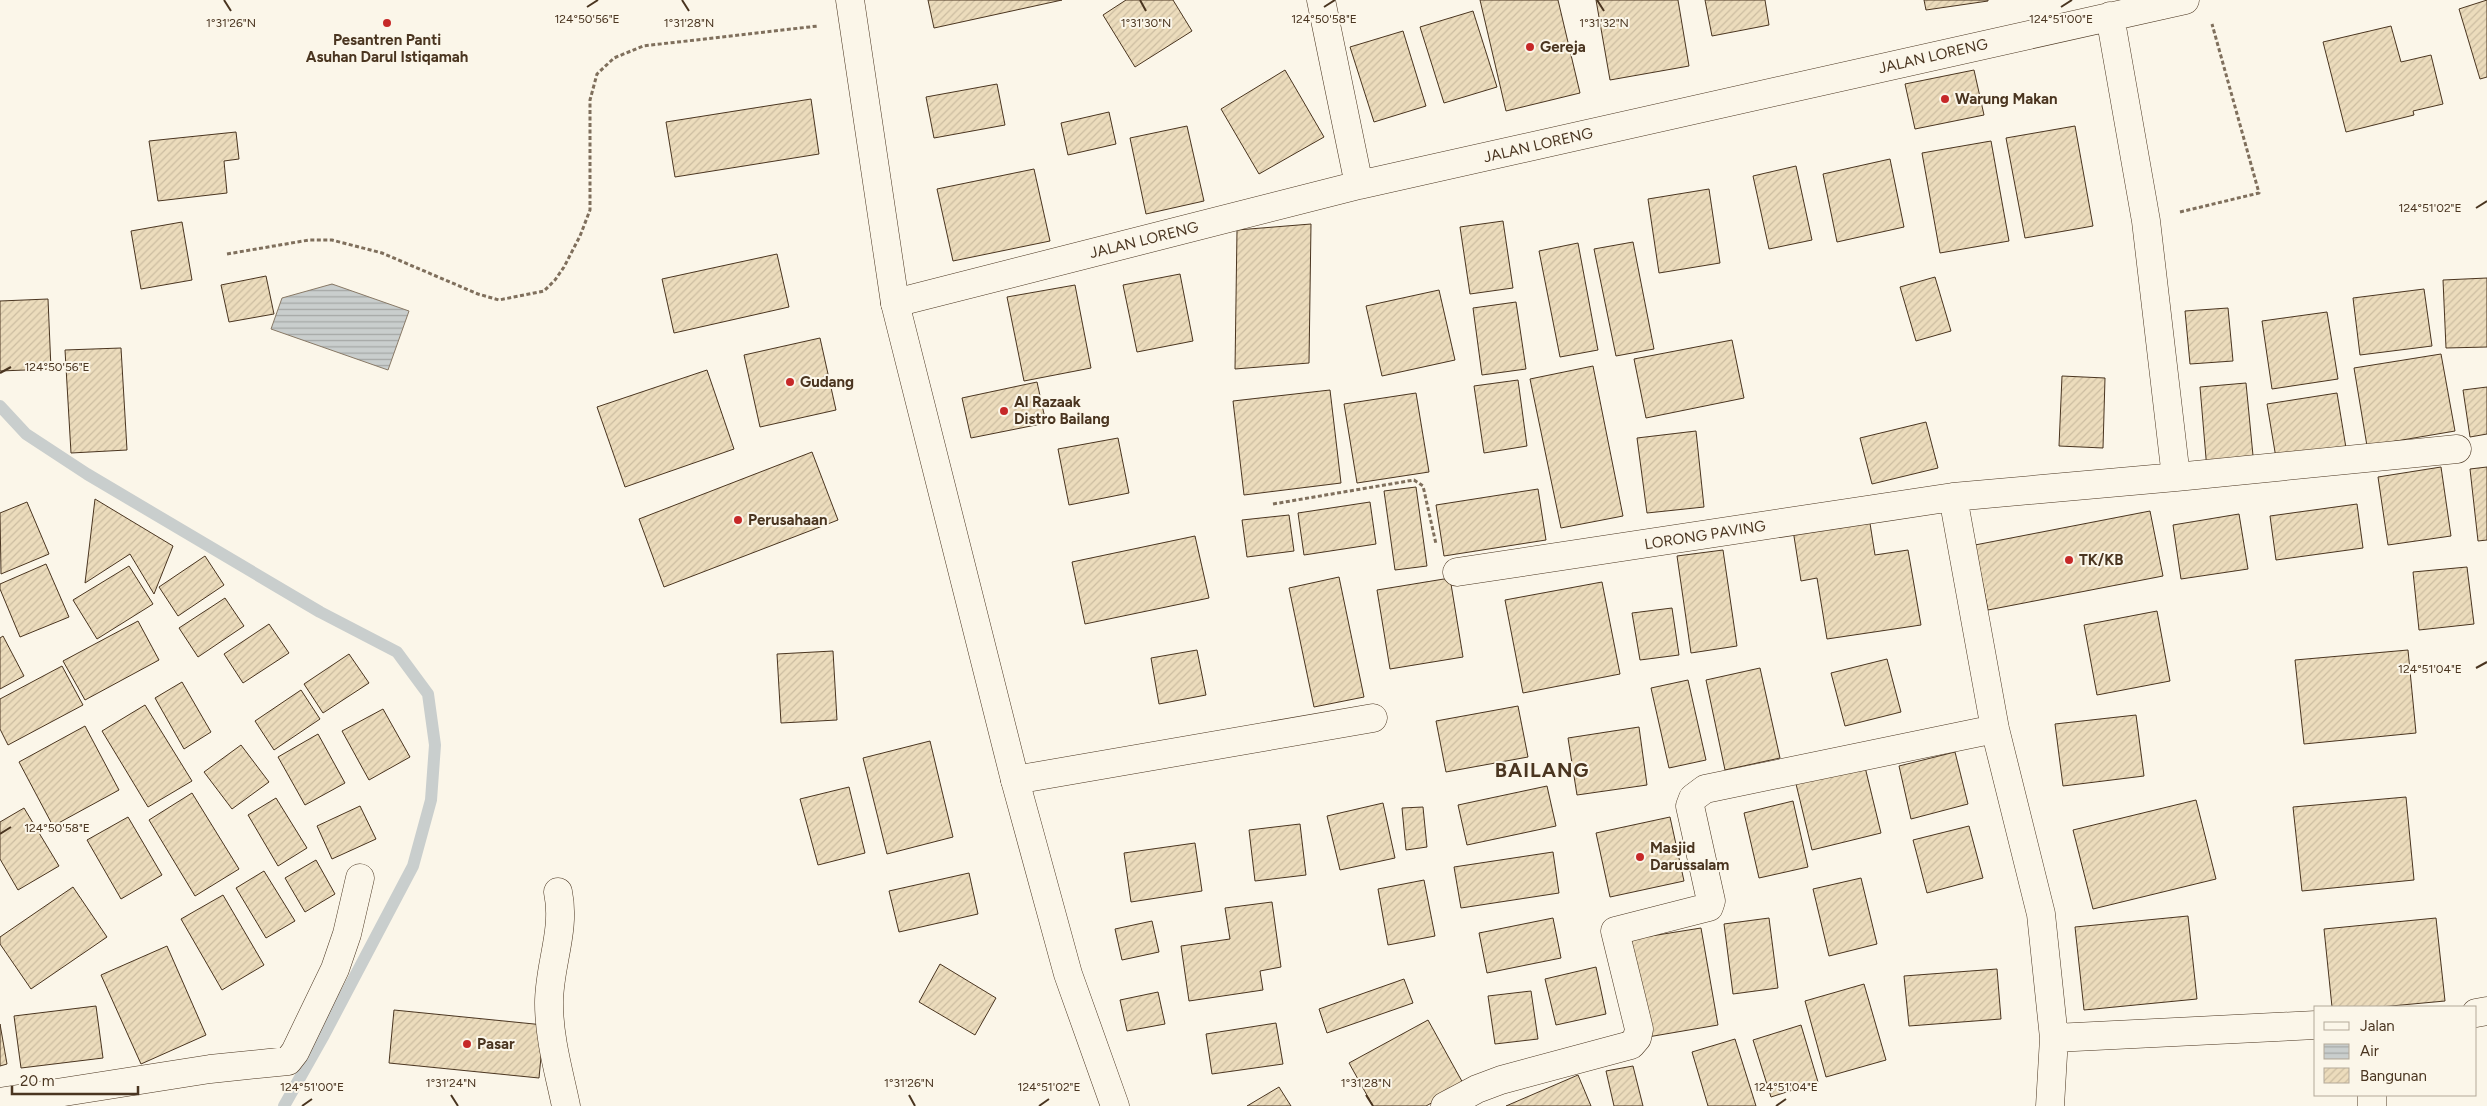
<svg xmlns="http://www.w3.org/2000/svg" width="2487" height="1106" font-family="Figtree,sans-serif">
  <defs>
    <pattern id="water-rules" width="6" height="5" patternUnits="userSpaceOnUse" patternTransform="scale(1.25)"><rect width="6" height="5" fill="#c9cecd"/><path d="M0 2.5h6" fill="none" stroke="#a5a8a6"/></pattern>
    <pattern id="building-hatch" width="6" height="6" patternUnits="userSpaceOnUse" patternTransform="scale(1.25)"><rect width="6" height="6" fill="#ecdcbc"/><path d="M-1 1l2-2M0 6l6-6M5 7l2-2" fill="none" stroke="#ccbda1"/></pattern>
  </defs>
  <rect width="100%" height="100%" fill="#fbf6e9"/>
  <!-- water -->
  <path fill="url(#water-rules)" stroke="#887966" d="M332,284L409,311L388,370L271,329L282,298Z"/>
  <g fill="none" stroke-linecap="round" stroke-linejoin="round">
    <!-- stream -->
    <path stroke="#c9cecd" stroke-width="12" d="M0,406L26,434L87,474L320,612L397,652L428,694L435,745L431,800L413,866L324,1035L284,1106"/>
  </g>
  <!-- building -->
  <path fill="url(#building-hatch)" stroke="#4a3520" d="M928,0H1062L934,28Z
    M1126,0H1173L1192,31L1135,67L1103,15Z
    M1480,0H1558L1580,93L1506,111Z
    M1596,0H1678L1689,66L1610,80Z
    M1705,0H1765L1769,25L1712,36Z
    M1924,0H1988V1L1926,10Z
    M2487,0V77L2480,79L2459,9Z
    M1473,11L1497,87L1444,103L1420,27Z
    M2391,26L2401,62L2431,55L2443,104L2413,111L2414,115L2346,132L2323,42Z
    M1403,31L1426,106L1374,122L1350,47Z
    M1285,70L1324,137L1259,174L1221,109Z
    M1974,70L1984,115L1915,129L1905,84Z
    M997,84L1005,125L934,138L926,97Z
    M811,99L819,154L675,177L666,122Z
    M1109,112L1116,144L1068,155L1061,123Z
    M1187,126L1204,201L1146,214L1130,138Z
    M2075,126L2093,226L2025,238L2006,138Z
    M236,132L239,159L224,161L227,193L158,201L149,141Z
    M1991,141L2009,241L1940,253L1922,153Z
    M1890,159L1904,227L1837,242L1823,174Z
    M1796,166L1812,240L1769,249L1753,176Z
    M1034,169L1050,241L953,261L937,189Z
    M1709,189L1720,263L1659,273L1648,199Z
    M1503,221L1513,288L1470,294L1460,227Z
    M182,222L192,280L141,289L131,231Z
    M1311,224L1309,363L1235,369L1237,230Z
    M1633,242L1654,349L1616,356L1594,249Z
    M1578,243L1598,350L1560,357L1539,251Z
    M777,254L789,307L674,333L662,279Z
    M1180,274L1193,341L1137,352L1123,285Z
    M266,276L274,314L229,322L221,285Z
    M1935,277L1951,331L1916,341L1900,287Z
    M2487,278V347L2446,348L2443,280Z
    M1075,285L1091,368L1024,381L1007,297Z
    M2424,289L2432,346L2360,355L2353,298Z
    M1439,290L1455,360L1382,376L1366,306Z
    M48,299L51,369L0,371V301Z
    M1516,302L1526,369L1482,375L1473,308Z
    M2228,308L2233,361L2190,364L2185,311Z
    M2327,312L2338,379L2272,389L2262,321Z
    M820,338L836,410L760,427L744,355Z
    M1732,340L1744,398L1646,418L1634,359Z
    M121,348L127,450L71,453L65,350Z
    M2441,354L2455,431L2367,446L2354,368Z
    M1593,366L1623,516L1561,528L1530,379Z
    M707,370L734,449L625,487L597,407Z
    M2062,376L2105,378L2103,448L2059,446Z
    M1518,380L1527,446L1484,453L1474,386Z
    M1037,382L1046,423L971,438L962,398Z
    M2246,383L2254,466L2207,470L2200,387Z
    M2487,387V434L2470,437L2463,390Z
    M1330,390L1341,483L1244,495L1233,401Z
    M1416,393L1429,472L1357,483L1344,404Z
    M2337,393L2346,448L2276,458L2267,404Z
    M1926,422L1938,468L1872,484L1860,438Z
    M1696,431L1704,507L1647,513L1637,438Z
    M1118,438L1129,493L1069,505L1058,449Z
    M812,452L838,520L664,587L639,519Z
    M2441,467L2451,536L2388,545L2378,477Z
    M2487,467V540L2478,541L2470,469Z
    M1416,487L1427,566L1395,570L1384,491Z
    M1538,489L1546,540L1444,556L1436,505Z
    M95,499L173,546L154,594L130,554L85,583Z
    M27,502L49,554L1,574L0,513Z
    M1370,502L1376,544L1304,555L1298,513Z
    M2357,504L2363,548L2276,560L2270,516Z
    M2150,511L2163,576L1988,610L1975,545Z
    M2239,514L2248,569L2181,579L2173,525Z
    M1289,515L1294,551L1247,557L1242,520Z
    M1869,517L1875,555L1908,550L1921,625L1827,639L1817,578L1801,581L1793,530Z
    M1195,536L1209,598L1085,624L1072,562Z
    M1723,550L1737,646L1691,653L1677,556Z
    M205,556L224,585L178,616L159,587Z
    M46,564L69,617L20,637L0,589V584Z
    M129,566L153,604L97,639L73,600Z
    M2467,567L2474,624L2419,630L2413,572Z
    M1339,577L1364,697L1314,707L1289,588Z
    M1450,578L1463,657L1390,669L1377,590Z
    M1602,582L1620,674L1523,693L1505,600Z
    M225,598L244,626L198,657L179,628Z
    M1672,608L1679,655L1640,660L1632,613Z
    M2157,611L2170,681L2097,695L2084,625Z
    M138,621L159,660L85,700L63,661Z
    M269,624L289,653L243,683L224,654Z
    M3,636L24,676L0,689V638Z
    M1197,650L1206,695L1159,704L1151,658Z
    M2408,650L2416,733L2304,744L2295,660Z
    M833,651L837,720L781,723L777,654Z
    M349,654L369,683L323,713L304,684Z
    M1887,659L1901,712L1845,726L1831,673Z
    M62,666L83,705L8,745L0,729V699Z
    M1760,668L1780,758L1725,770L1706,680Z
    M1688,680L1706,760L1669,768L1651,688Z
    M182,682L211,732L184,749L155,698Z
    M301,690L320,719L274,750L255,721Z
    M145,705L192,781L148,807L102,731Z
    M1518,706L1528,757L1446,772L1436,721Z
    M383,709L410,757L369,780L342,731Z
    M2136,715L2144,776L2063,786L2055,724Z
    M85,726L119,790L53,826L19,762Z
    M1639,727L1647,785L1577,795L1568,738Z
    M318,734L345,783L305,805L278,757Z
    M930,741L953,837L887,854L863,758Z
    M241,745L269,782L232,809L204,772Z
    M1955,752L1968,804L1911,819L1899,766Z
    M1865,767L1881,833L1812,850L1796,784Z
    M1547,786L1556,826L1467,845L1458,805Z
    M849,787L865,853L818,865L800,799Z
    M192,793L239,869L195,896L149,820Z
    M2406,797L2414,880L2302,891L2293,807Z
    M276,798L307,848L278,866L248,815Z
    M2196,800L2216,879L2093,909L2073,830Z
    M1793,801L1808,867L1759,878L1744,813Z
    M1383,803L1395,858L1340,870L1327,816Z
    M360,806L376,839L332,859L317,826Z
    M1423,807L1427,847L1406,850L1402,808Z
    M24,808L59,866L18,890L0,859V822Z
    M128,817L162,875L121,899L87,840Z
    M1670,817L1684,881L1610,897L1596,833Z
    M1300,824L1306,875L1255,881L1249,830Z
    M1969,826L1983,878L1927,893L1913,840Z
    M1195,843L1202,891L1131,902L1124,853Z
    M1553,852L1559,893L1461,908L1454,867Z
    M316,860L335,894L305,912L285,878Z
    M264,871L295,921L266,938L236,888Z
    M969,873L978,914L899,932L889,891Z
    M1861,878L1877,944L1829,956L1813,889Z
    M1424,880L1435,936L1388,945L1378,889Z
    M73,887L107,937L31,989L0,944V937Z
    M223,895L264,965L222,990L181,919Z
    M1272,902L1281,967L1260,971L1263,990L1189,1001L1181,946L1230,939L1225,908Z
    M2188,916L2197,999L2084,1010L2075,927Z
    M1553,918L1561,958L1487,973L1479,933Z
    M1769,918L1778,988L1733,994L1724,924Z
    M2436,918L2445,1001L2380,1007H2332L2324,929Z
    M1152,921L1159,952L1122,960L1115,929Z
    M1701,928L1718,1025L1642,1038L1626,940Z
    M167,946L206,1035L141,1064L101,975Z
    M940,964L996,998L975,1035L919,1002Z
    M1596,967L1606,1014L1556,1025L1545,979Z
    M1997,969L2001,1019L1909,1026L1904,976Z
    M1404,979L1413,1003L1327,1033L1319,1009Z
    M1864,984L1886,1060L1826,1077L1805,1001Z
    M1531,991L1538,1039L1495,1044L1488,996Z
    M1158,992L1165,1024L1127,1031L1120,1000Z
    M96,1006L103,1058L21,1068L14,1016Z
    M394,1010L544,1025L539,1078L389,1063Z
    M1428,1020L1464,1085L1426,1106H1373L1349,1063Z
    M1276,1023L1283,1064L1212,1074L1206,1034Z
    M0,1024L7,1064L0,1066Z
    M1801,1025L1818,1082L1771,1097L1753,1040Z
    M1735,1039L1756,1106H1708L1692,1052Z
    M1633,1066L1643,1106H1614L1606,1071Z
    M1578,1075L1591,1106H1506Z
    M1279,1087L1291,1106H1247Z"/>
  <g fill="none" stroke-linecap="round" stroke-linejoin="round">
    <defs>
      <path id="minor" d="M1321,0L1359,185
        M895,303L1359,185L2185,0
        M2176,477L2457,449
        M1457,572L1953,497
        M1015,780L1373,718
        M558,892C566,930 549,965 549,1003C549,1039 559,1072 566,1106
        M2476,1013L2487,1011
        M2054,1038L2316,1025
        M0,1102L210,1069L288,1061L295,1052L335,969L347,934L360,878
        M1445,1106L1477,1089L1501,1080L1631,1045L1637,1038L1639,1029L1615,931L1709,907L1711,901L1690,806L1693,798L1705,789L1995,729
        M2050,1106L2054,1038L2041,914L1995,729L1953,497L2176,477L2146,221L2110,16
        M2372,1106V1095"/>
      <path id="highway" d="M850,0L895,303L1015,780L1068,974L1115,1106"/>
    </defs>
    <!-- minor casing -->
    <use href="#minor" stroke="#4a3520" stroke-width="29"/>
    <!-- highway casing -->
    <use href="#highway" stroke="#4a3520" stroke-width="29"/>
    <!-- path -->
    <path stroke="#7f6f5c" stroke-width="3" stroke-dasharray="4 2.5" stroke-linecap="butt" d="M2180,212L2259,193L2212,24
      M227,254L309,240H332L382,253L478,294L499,300L544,291L555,280L564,267L580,236L590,210V100L597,74L614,58L643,46L818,26
      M1273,504L1414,480L1423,486L1436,544"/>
    <!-- minor -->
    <use href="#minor" stroke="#fbf6e9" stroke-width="28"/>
    <!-- highway -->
    <use href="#highway" stroke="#fbf6e9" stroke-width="28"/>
  </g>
  <!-- ticks -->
  <path fill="none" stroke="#4a3520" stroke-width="2" d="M224,0L231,11M682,0L689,11M1140,0L1146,11M1597,0L1604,11M587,7L598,0M1324,7L1335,0M2061,7L2072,0M2476,208L2487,201M0,373L11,367M2476,668L2487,662M0,834L11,827M451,1095L458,1106M909,1095L915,1106M1366,1095L1373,1106M302,1106L312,1099M1039,1106L1049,1099M1776,1106L1786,1099"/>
  <!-- markers -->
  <g fill="#c62828" stroke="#fbf6e9" stroke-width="2">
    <circle cx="387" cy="23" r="5"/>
    <circle cx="1530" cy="47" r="5"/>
    <circle cx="1945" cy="99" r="5"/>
    <circle cx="790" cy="382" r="5"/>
    <circle cx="1004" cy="411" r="5"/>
    <circle cx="738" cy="520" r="5"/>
    <circle cx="2069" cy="560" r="5"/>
    <circle cx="1640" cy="857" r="5"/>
    <circle cx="467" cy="1044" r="5"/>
  </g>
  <g text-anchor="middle" stroke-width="4" stroke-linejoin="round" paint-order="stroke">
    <!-- poi labels -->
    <g font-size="15" font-weight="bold" fill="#4a3520" stroke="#fbf6e9" text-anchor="start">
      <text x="387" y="45" text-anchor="middle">Pesantren Panti<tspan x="387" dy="17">Asuhan Darul Istiqamah</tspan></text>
      <text x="1540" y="52">Gereja</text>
      <text x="1955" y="104">Warung Makan</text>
      <text x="800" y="387">Gudang</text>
      <text x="1014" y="407">Al Razaak<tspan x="1014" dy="17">Distro Bailang</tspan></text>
      <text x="748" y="525">Perusahaan</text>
      <text x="2079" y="565">TK/KB</text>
      <text x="1650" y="853">Masjid<tspan x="1650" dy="17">Darussalam</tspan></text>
      <text x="477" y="1049">Pasar</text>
    </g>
    <!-- street labels -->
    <g font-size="15" fill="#4a3520" stroke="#fbf6e9">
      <text transform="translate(1933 56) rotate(-13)" y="5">JALAN LORENG</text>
      <text transform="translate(1538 145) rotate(-13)" y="5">JALAN LORENG</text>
      <text transform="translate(1144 240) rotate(-14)" y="5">JALAN LORENG</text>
      <text transform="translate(1705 535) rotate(-9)" y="5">LORONG PAVING</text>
    </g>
    <!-- district labels -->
    <g font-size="20" font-weight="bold" letter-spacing="1" fill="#4a3520" stroke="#fbf6e9">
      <text x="1542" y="777">BAILANG</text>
    </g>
  </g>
  <g font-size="12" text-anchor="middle" fill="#4a3520" stroke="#fbf6e9" stroke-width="4" stroke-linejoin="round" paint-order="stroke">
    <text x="587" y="23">124°50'56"E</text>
    <text x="1324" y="23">124°50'58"E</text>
    <text x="2061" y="23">124°51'00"E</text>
    <text x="231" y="27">1°31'26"N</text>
    <text x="689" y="27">1°31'28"N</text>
    <text x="1146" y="27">1°31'30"N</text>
    <text x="1604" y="27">1°31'32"N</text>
    <text x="2430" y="212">124°51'02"E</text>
    <text x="57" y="371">124°50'56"E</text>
    <text x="2430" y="673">124°51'04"E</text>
    <text x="57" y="832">124°50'58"E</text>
    <text x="451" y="1087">1°31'24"N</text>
    <text x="909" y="1087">1°31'26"N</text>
    <text x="1366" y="1087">1°31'28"N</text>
    <text x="312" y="1091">124°51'00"E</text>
    <text x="1049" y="1091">124°51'02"E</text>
    <text x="1786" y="1091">124°51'04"E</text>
  </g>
  <!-- legend -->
  <rect x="2314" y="1006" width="162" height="90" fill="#fbf6e9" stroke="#b4a999"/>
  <rect x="2324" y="1022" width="25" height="8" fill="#fbf6e9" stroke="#b4a999"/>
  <text x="2360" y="1031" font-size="15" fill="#4a3520">Jalan</text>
  <rect x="2324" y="1044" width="25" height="15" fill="url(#water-rules)" stroke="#b4a999"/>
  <text x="2360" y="1056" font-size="15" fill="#4a3520">Air</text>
  <rect x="2324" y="1068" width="25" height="15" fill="url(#building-hatch)" stroke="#b4a999"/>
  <text x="2360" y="1081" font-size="15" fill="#4a3520">Bangunan</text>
  <!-- scale -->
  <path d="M12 1086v8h126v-8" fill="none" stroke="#4a3520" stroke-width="2.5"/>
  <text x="20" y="1086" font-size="15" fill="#4a3520" stroke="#fbf6e9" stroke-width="4" paint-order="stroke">20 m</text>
</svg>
